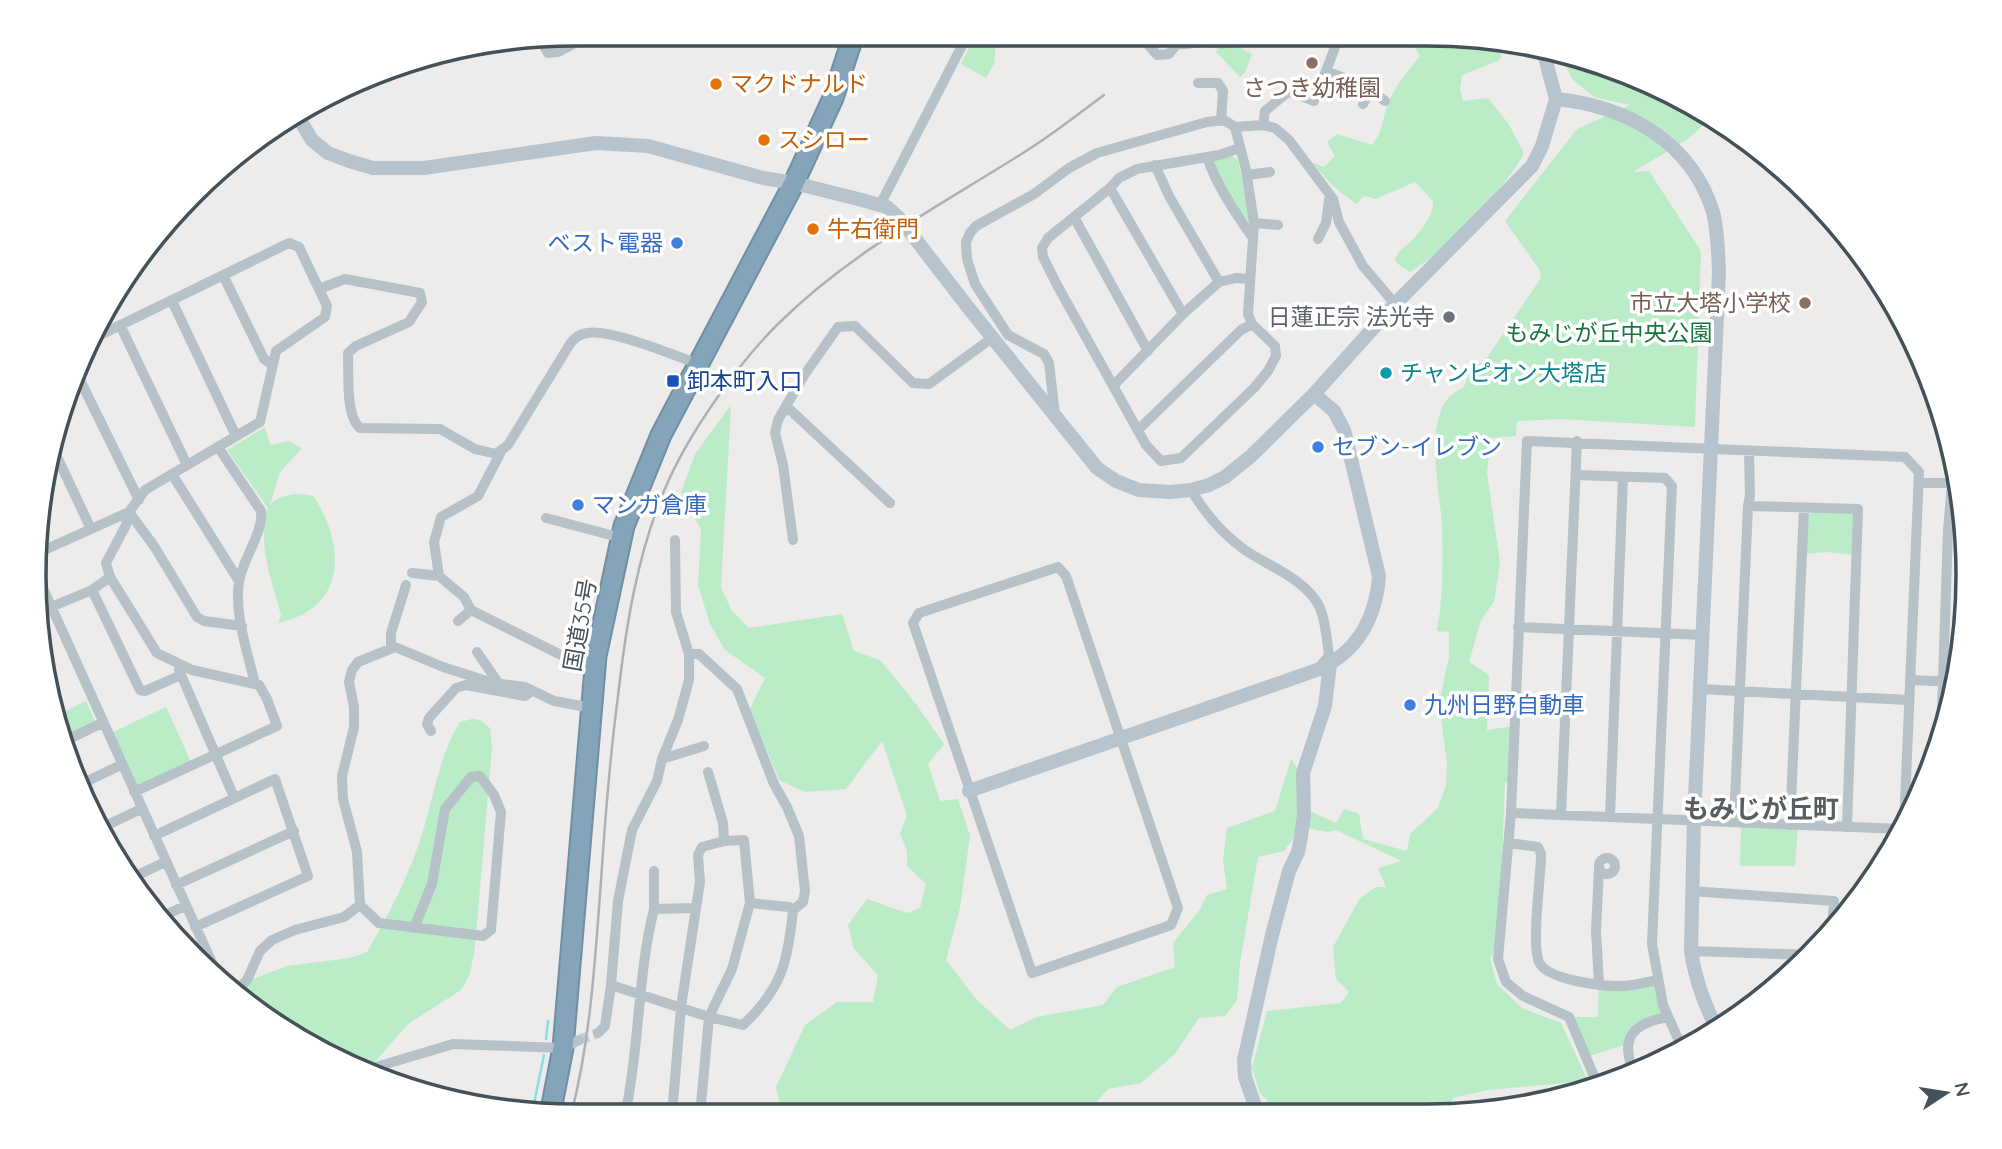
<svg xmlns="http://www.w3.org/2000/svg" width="2002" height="1149" font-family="Quicksand,'Noto Sans JP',sans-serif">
  <rect width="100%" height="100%" fill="#eeebeb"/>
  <!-- green -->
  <path fill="#b9ecc7" d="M976,34H996L997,36L994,64L986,78L961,64Z
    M1414,34H1463L1504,43L1500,60L1462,75L1460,89L1463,101L1488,98L1508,123L1524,153C1505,190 1446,251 1410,272L1400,266L1395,260C1399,248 1405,248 1413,239C1423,228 1433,216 1433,201L1415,182L1376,199L1364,196L1356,204L1333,186L1311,162L1324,167L1335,156L1327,142L1337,134L1372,145C1385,128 1381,121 1388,104C1395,86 1408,71 1420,56L1412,43Z
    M1231,43L1252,54L1245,72L1240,77L1215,51Z
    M1560,54L1602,62L1712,117L1688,139L1633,172L1649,171L1701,251L1695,427L1560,419L1517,421L1516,436L1491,438L1487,473L1500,563L1494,602L1481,620L1469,662L1489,675L1487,730L1514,726L1512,782L1505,783L1499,944L1490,958L1497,984L1522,1008L1561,1023L1588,1081L1488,1090L1453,1098L1449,1115H1281L1260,1093L1252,1068L1267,1011L1341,1003L1349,992L1336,979L1333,947L1360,898L1376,887H1386L1378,868L1402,861L1336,830L1328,832L1302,827L1284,851L1258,857L1240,963L1237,1000L1225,1016L1199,1018L1174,1055L1141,1083L1108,1089L1092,1107L1064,1105L1053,1115H906L905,1111L898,1107L882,1115H782L776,1087L805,1025L837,1002H873L878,975L854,949L848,925L867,899L907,913L920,908L926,884L907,866V851L900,834L907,816L882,741L846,789L805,792L779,780L750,709L765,678L725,650L710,624L698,585L701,530L681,492L695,454L731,405L721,588L732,611L749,628L842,614L854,651L880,660L916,704L944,744L928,764L940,801L958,799L970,836L960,908L946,960L977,1000L1010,1030L1037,1017L1103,1005L1117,987L1175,967L1173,943L1199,911L1207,895L1227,889L1223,860L1227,828L1275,811L1291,759L1298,770V806L1336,823L1344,809L1359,814L1363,839L1407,851L1410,834L1438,808L1446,785L1447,764L1439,703L1449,657V632L1437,631C1443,597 1443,562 1442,528C1441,493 1423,424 1450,396C1454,392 1460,390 1464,387L1470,370L1486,359L1541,278L1539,269L1505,221L1577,129L1630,105L1594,97L1572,79Z
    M1232,156L1238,160L1251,223C1233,207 1226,184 1212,164L1215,158Z
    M265,427L270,445L289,441L302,448L280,472L270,505C280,494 298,492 313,496C346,544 347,609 278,623L281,615C271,577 257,547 268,508L227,450Z
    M1812,511L1848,512L1853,515L1854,555L1826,552L1805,554L1808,515Z
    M86,701L95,721L64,738L59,714Z
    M166,707L191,762L135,787L111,733Z
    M472,719L480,720L490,728L492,748L475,947L470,974L461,990L408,1024L367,1071L274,1025L231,987L287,966L350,958L367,952C389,914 409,876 422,834C434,797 439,755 460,722Z
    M1741,823L1798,825L1795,866H1740Z
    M1657,980L1668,1017L1643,1025L1627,1044L1586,1057L1569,1017H1598L1599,984Z"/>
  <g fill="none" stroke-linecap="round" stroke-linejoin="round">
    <!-- stream -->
    <path stroke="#87dfe8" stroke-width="2.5" d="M546,1039L548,1021
      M532,1113L544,1055"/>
    <!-- street-tunnel -->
    <path stroke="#ccccce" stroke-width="10" stroke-dasharray="10 5" stroke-linecap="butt" d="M579,1040L598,1033"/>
    <defs>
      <path id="highway" d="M550,1115L563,1048L596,656L624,526L661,435L794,183L833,98L854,34"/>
    </defs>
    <!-- highway casing -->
    <use href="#highway" stroke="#6f8fa5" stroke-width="23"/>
    <!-- street -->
    <path stroke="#b6c2c8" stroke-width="10" d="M1139,34L1157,55L1169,54L1177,44V34
      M1340,34L1326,71L1366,87L1385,101
      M1356,34L1362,39L1386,35L1405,36
      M540,39L548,53L558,52L594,33
      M1177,44C1187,45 1192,43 1201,42C1215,41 1225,50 1234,34
      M1198,83H1218L1223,91L1221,121
      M1363,104L1370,90
      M1263,125L1265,111L1287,93L1292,92L1314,101L1326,71
      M1235,127L1246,170L1254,223L1248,314L1252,324L1275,346L1276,356L1268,371L1254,388L1181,458L1161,461L1146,445L1057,285L1043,257L1042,248L1048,238L1110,188L1119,178L1137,169L1219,155L1240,148
      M1207,157C1217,186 1235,213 1253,238
      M1155,165L1169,196L1219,282
      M1247,175L1270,172
      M1110,188L1183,314
      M880,205L968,34
      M1074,217L1148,351
      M1254,223L1278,225
      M1318,239L1326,223L1329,200
      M223,275L264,359L273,365
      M319,289L345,279L420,293L422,302L409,322L356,346L348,353C349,372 345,416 360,428L440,429L475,449L496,454L508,445L570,344C574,338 579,334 587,333C611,329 674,355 698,364
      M172,301L236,436
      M120,325L187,465
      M78,376L139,500
      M1114,385L1183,314L1219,282L1236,278L1250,279
      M786,406L778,420L775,433L783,465L793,540
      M1055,415L1049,363L1044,354L1008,335L975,284L967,259L966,242L970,233L976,226L1034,194L1069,168L1097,153L1207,122L1224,120L1235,127L1263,125L1275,128L1289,140L1333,199L1339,222L1363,266L1395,304
      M1138,430L1241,330L1252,324
      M51,444L91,529
      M218,447L261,511C264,532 242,560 239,582C234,615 248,653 255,684
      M1749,451L1750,496L1748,506L1858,509L1847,827
      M172,474L239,581
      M1576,475L1665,478L1672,486L1652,944L1663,1005L1683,1050
      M1920,483H1960
      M1191,490C1205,513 1222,534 1245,550C1268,566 1308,580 1320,608C1326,623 1327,640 1329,656L1321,665
      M890,503L786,406L805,374L838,327L855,326L913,383L929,384L992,338
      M129,512L126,525L106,563L110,577L157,653L192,670L259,685L267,699L277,726L134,792
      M129,512L154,546L197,617L204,621L242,626
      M546,518L622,538
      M675,540L676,612L689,654
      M40,552L129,512L145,490L260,422L276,351L325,317L327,306L299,247L289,243L96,337
      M1058,567L1066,576L1178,908L1171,925L1032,973L913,623L919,613Z
      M412,573L439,576L434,542L441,517L478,496L502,450
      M439,576L464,597L471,610
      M38,577L218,976
      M92,590L140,690L145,691L181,675
      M51,607L92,590L110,577
      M458,621L471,610L575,662L596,666
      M1518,627L1704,635
      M391,649V633L406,585
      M477,652L499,684
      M179,670L234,797
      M1910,680L1958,682
      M1700,689L1908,700
      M431,731L427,724L429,718L456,688L466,685L525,696L532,691
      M1941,739L1948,530L1952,483
      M65,741L102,723
      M662,759L704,746
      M77,786L121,765
      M1511,813L1498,959L1506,982L1523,996L1569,1017L1599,1088
      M1561,814L1577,441
      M1610,816L1623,477
      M1734,822L1748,506
      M1790,825L1804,508
      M103,827L141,809
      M1902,829L1511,813L1527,441L1905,457L1919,472L1904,826
      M154,836L275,779L308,876L195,927
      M1509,843L1538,847L1541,854C1541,878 1531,944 1539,962C1547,980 1601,986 1619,986C1632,986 1644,983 1657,980
      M1599 866a8 8 0 1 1 16 0a8 8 0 1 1-16 0Z
      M1599,869L1596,931L1599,984
      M134,877L165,862
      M176,885L294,831
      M1691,891L1834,901L1832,930
      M360,905L379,923L483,936L491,930L501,812L494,795L480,776L471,777L445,809L432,884L414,928
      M654,909V871
      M159,918L185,906
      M1691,951L1812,955
      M222,979L237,991
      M611,985L709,1017L732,969L750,903L744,840L724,841
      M236,991L247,980L260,951L272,940L295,930L344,917L360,905L357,852L343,799L342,776L354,727V707L349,682L352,670L358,662L395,647L443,667L493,683L525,687L554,701L592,708
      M598,1033L605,1026L611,985L618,901L632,830L657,781L662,759L678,720L689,680V654H699L737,689L774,784L787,807L799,836L805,891L803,902L793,910
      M366,1070L453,1044L563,1048L579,1040
      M1634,1072C1619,1038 1633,1023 1668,1017
      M625,1115C640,1047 637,977 654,909L695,908
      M672,1115L681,1007L700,882L698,855L702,847L724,841L723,823L708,772
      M700,1115L709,1017L743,1025C782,988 788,962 793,910L789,907L750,903"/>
    <!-- secondary -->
    <path stroke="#b7c4cd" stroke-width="14" d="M1556,99C1626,106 1691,141 1713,212C1718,232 1718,252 1719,272L1694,820L1691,951C1695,979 1704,1004 1717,1029
      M298,117L312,140L328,153L349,161L373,168H424L596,143L648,146L763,178L794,183L862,200L887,207L900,219L967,306L1097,468L1116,481L1139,490L1170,492L1191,490L1209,485L1225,477L1251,456L1314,394L1395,304L1532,166L1542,146L1556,99L1543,50
      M969,791L1317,670C1357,653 1376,618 1379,576L1344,430L1334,411L1314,394
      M1258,1115L1245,1077L1244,1060L1272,935L1289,871L1298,852L1301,837L1304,815L1303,773L1325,706L1330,664"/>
    <!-- highway -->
    <use href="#highway" stroke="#84a4b9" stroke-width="19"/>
    <!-- rail -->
    <path stroke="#adb1b6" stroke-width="2.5" d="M571,1115C591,1038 595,959 601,881C605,819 610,757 618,696C626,626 637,556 664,491C686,437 738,363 779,323C851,252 939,206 1023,153C1051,136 1077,115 1104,95"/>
  </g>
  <!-- markers -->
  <g fill="#8d6e63" stroke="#fff" stroke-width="2.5">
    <circle cx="1312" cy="63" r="7"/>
    <circle cx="1805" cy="303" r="7"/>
  </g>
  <g fill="#e8710a" stroke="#fff" stroke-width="2.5">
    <circle cx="716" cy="84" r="7"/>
    <circle cx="764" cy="140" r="7"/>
    <circle cx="813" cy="229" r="7"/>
  </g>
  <g fill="#3f7fe0" stroke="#fff" stroke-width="2.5">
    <circle cx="677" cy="243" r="7"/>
    <circle cx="1318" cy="447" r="7"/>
    <circle cx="578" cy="505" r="7"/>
    <circle cx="1410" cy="705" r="7"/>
  </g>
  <circle fill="#6b7280" stroke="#fff" stroke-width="2.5" cx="1449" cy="317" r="7"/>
  <circle fill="#0f9aa8" stroke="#fff" stroke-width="2.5" cx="1386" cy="373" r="7"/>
  <rect fill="#1a4fb4" stroke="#fff" stroke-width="2.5" x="666" y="374" width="14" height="14" rx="3.5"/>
  <g text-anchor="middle" stroke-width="7" stroke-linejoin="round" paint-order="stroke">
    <!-- food labels -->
    <g font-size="23" fill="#c56008" stroke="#fff" text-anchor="start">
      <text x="730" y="92">マクドナルド</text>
      <text x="778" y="148">スシロー</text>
      <text x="827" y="237">牛右衛門</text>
    </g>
    <!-- education labels -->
    <g font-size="23" fill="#785e54" stroke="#fff">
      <text x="1312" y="96">さつき幼稚園</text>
      <text x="1791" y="311" text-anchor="end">市立大塔小学校</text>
    </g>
    <!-- shop labels -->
    <g font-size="23" fill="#366cbe" stroke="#fff" text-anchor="start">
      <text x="663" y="251" text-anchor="end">ベスト電器</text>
      <text x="1332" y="455">セブン-イレブン</text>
      <text x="592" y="513">マンガ倉庫</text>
      <text x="1424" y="713">九州日野自動車</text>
    </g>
    <!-- worship labels -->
    <g font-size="23" fill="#5b616d" stroke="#fff" text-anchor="end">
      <text x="1435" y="325">日蓮正宗 法光寺</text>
    </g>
    <!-- park labels -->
    <g font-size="23" fill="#19753c" stroke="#fff">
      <text x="1609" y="341">もみじが丘中央公園</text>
    </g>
    <!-- culture labels -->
    <g font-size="23" fill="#0d838f" stroke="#fff" text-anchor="start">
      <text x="1400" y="381">チャンピオン大塔店</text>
    </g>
    <!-- transit labels -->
    <g font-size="23" fill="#164399" stroke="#fff" text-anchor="start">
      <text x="687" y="389">卸本町入口</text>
    </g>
    <!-- street labels -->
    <g font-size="23" fill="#445158" stroke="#fff">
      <text transform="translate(580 625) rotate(-80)" y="8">国道35号</text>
    </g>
    <!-- quarter labels -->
    <g font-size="26" font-weight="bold" fill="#585d60" stroke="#fff">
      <text x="1761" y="818">もみじが丘町</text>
    </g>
  </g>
  <!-- crop -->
  <path d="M0 0H2002V1149H0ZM575 46H1427A529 529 0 0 1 1956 575V575A529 529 0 0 1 1427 1104H575A529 529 0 0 1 46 575V575A529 529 0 0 1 575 46Z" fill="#fff" fill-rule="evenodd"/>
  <path fill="none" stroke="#445158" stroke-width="3.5" d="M575 46H1427A529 529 0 0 1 1956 575V575A529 529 0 0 1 1427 1104H575A529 529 0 0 1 46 575V575A529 529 0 0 1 575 46Z"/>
  <!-- north arrow -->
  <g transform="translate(1946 1093) rotate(78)" stroke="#ffffff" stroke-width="5" paint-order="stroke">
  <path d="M0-5L12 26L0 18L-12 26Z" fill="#445158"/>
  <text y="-10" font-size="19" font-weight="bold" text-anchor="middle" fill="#445158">N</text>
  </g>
</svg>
